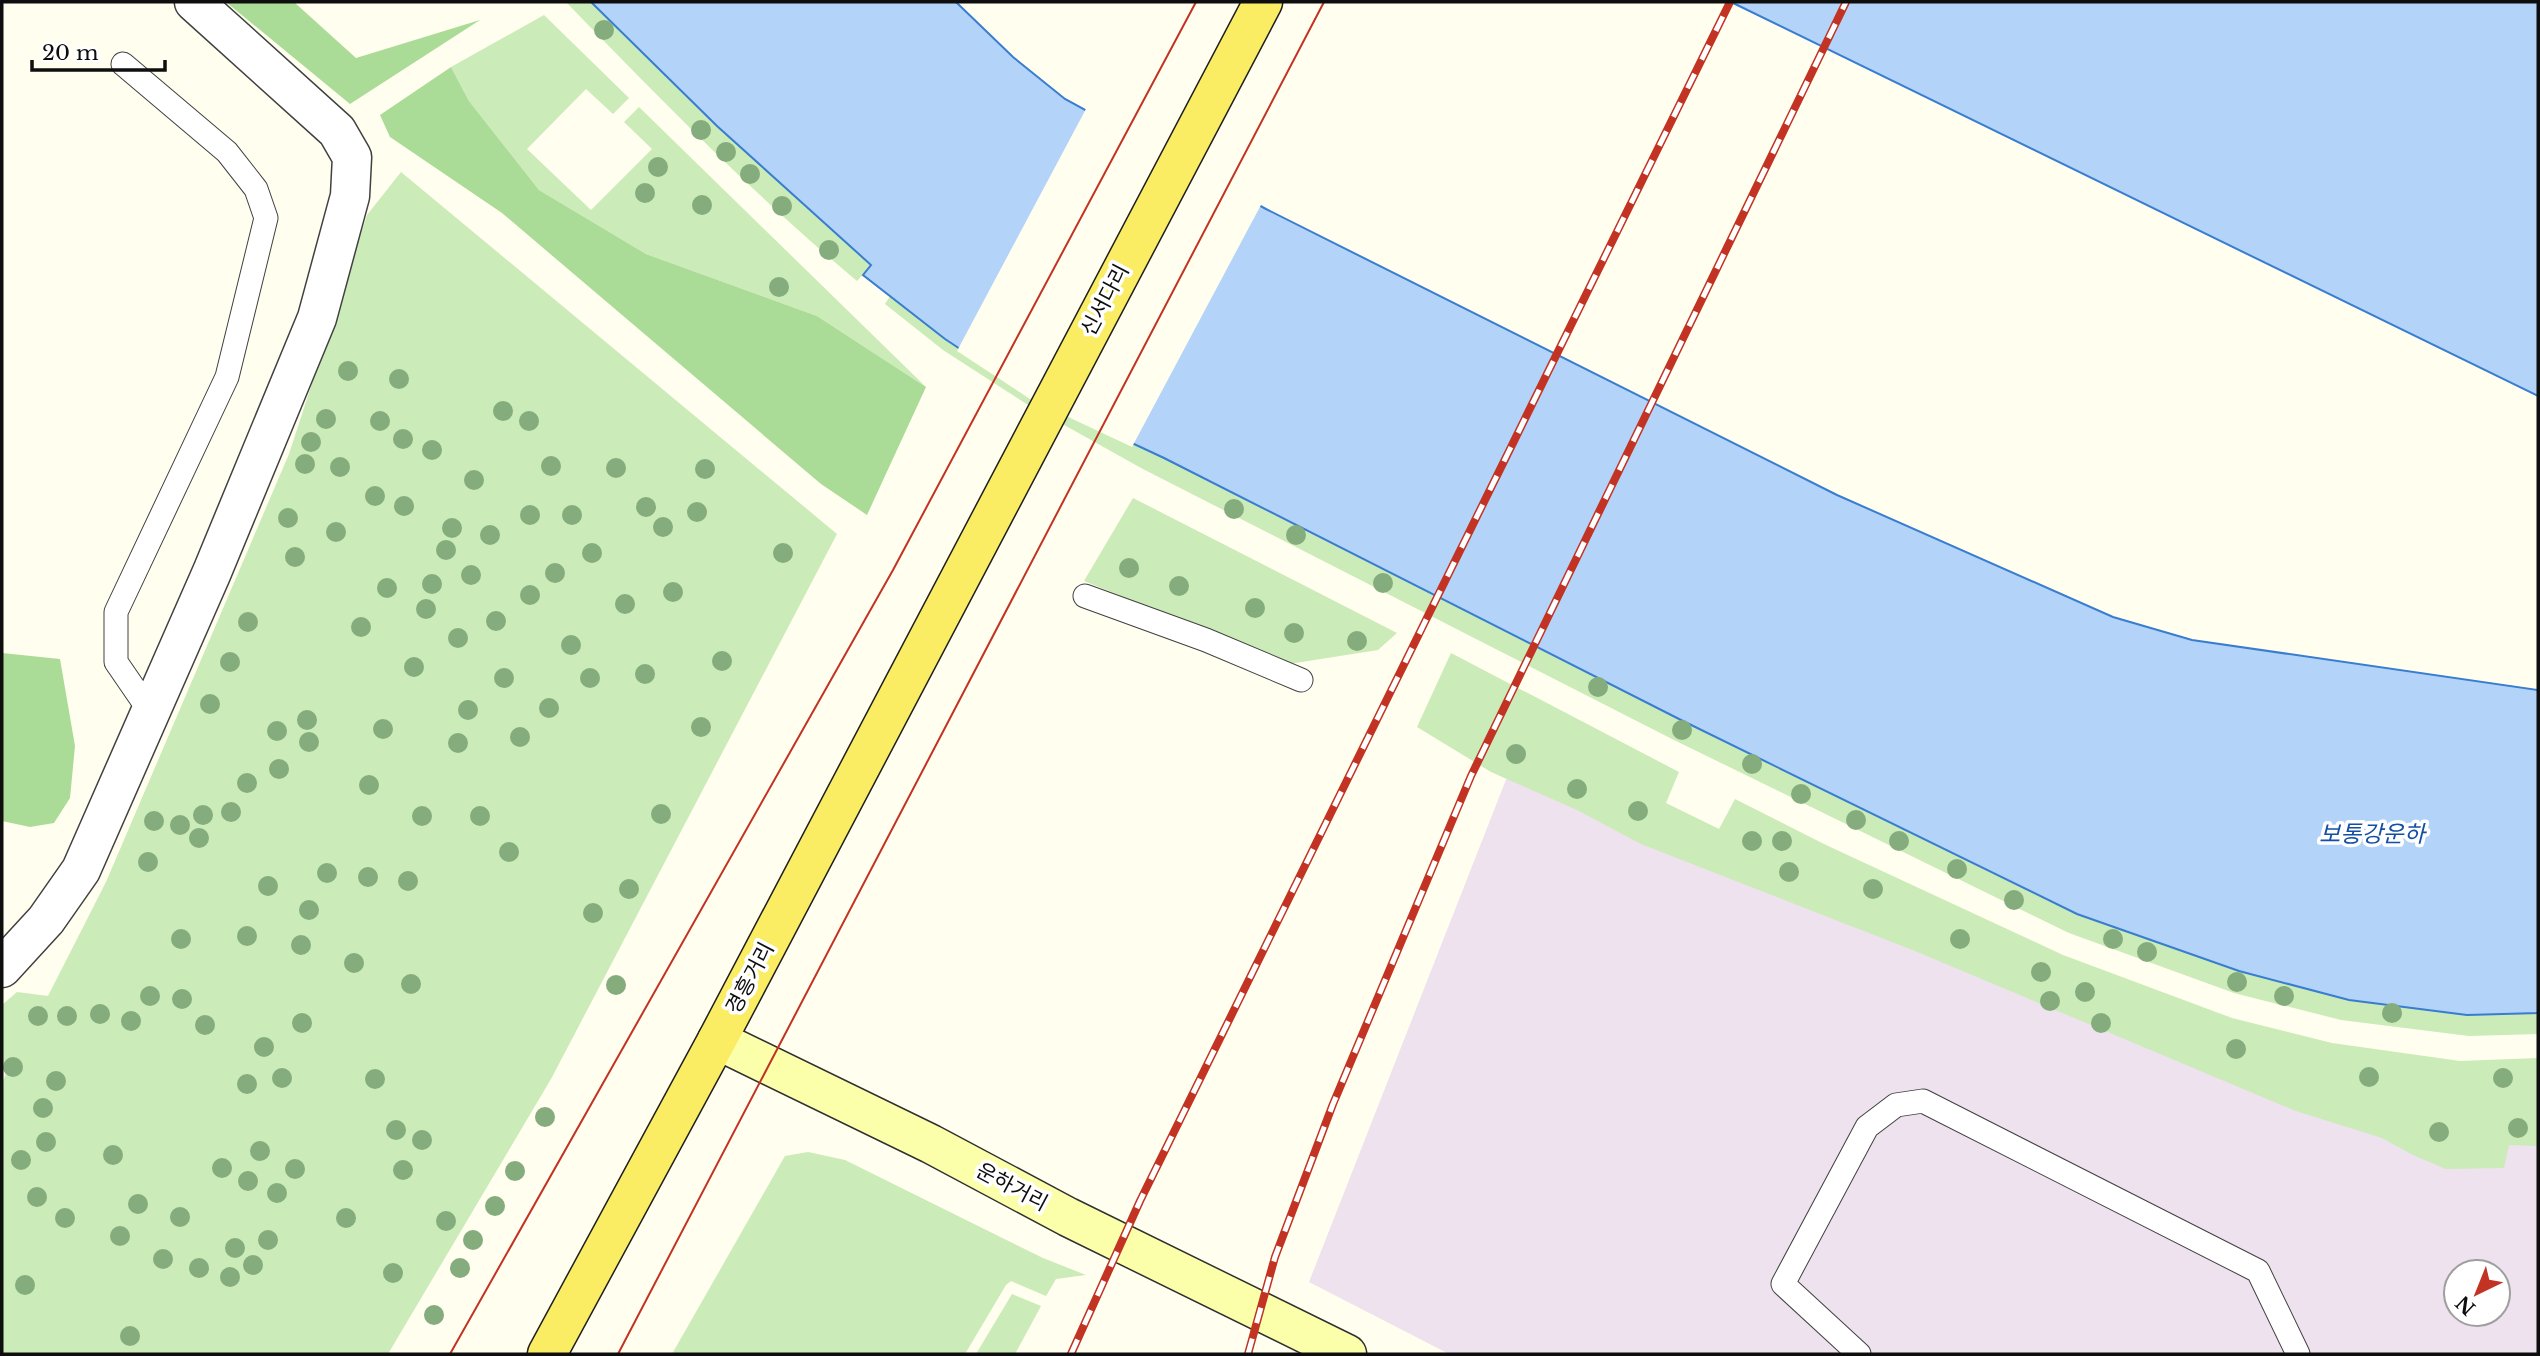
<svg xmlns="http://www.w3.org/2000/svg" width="2540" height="1356" font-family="'Libre Baskerville','Noto Sans KR',serif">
  <rect width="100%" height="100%" fill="#fffeef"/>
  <!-- industrial -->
  <path fill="#ede2ed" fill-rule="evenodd" d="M1509,772L2255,1071L2538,1107V1354H1449L1309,1282ZM2456,1272H2498V1314H2456Z"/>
  <!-- green -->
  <path fill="#cbebb8" d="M566,2H591L717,126L871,265L857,281C754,195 659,98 566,2Z
    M544,15L629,98L613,114L586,89L527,149L591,210L652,149L624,122L639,107L926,387L817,316L646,254L539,190L469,101L451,67Z
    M401,172L837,534L551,1079L388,1354H2V1083L6,1074L2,1069V1005L17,992L48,996L106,882L289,454L367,215Z
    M890,296L945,339L1031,396L1164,458L1681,720L2077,914L2239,971L2349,1000L2467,1015L2538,1013V1034L2469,1036L2341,1020L2234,993L2069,933L1672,739L1141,468L1025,403L943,350L885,304Z
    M1133,498L1397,633L1378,650L1289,664L1084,581Z
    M1451,653L1679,772L1666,803L1719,829L1735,799L1826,845L2063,955L2232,1018L2332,1043L2460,1061L2538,1058V1146L2509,1145L2504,1168L2446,1169L2413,1155L2382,1138L2296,1111L1915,951L1641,844L1577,810L1491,772L1417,727Z
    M808,1152L845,1160L1043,1258L1086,1275L1056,1279L1046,1296L1011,1281L1006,1285L965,1354H672L785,1156Z
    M1012,1294L1041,1306L1015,1354H976Z"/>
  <!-- forest -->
  <path fill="#abdc97" d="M226,2H294L356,58L480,20L350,104Z
    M451,67L469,101L539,190L646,254L817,316L926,387L867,515L821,484L502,213L390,137L380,115Z
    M2,653L60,659L75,746L70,798L54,823L30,827L2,821Z"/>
  <!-- water -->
  <path fill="#b3d3f8" stroke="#387dd0" stroke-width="2" d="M591,2H956L1013,57L1065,99L1266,209L1837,495L2113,617L2192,640L2538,690V1013L2467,1015L2349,1000L2239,971L2077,914L1681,720L1164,458L1031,396L945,339L863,275L871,265L717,126Z
    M1731,2H2538V396Z"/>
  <!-- pier -->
  <path fill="#fffeef" d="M1087,107L1262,203L1132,447L1030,399L957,351Z"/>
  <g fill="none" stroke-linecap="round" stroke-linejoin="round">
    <defs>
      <path id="lane" d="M123,64L227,152L256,189L266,218L227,377L116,612V662L151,713
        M1085,596L1206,640L1301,680
        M1859,1354L1783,1284L1867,1127L1896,1105L1923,1101L2258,1271L2298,1354"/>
      <path id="street" d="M2,968L46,920L81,870L212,572L317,318L350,196L352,157L337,131L194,2"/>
      <path id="secondary" d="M717,1040L931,1144L1068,1217L1347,1354"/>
      <path id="primary" d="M547,1354L717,1040L1263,2"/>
    </defs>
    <!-- lane casing -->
    <use href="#lane" stroke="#414141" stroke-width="25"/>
    <!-- street casing -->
    <use href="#street" stroke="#414141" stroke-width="41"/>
    <!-- secondary casing -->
    <use href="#secondary" stroke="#303030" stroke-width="41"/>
    <!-- primary casing -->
    <use href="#primary" stroke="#1f1f1f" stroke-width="41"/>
    <!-- lane -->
    <use href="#lane" stroke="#fff" stroke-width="23"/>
    <!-- street -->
    <use href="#street" stroke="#fff" stroke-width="38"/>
    <!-- secondary -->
    <use href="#secondary" stroke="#fcffaa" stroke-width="38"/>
    <!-- primary -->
    <use href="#primary" stroke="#fbed63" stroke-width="38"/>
    <!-- tram -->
    <path stroke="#c23323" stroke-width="2" d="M450,1354L893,570L1196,2
      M618,1354L1324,2"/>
    <defs>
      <path id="rail" d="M1071,1354L1140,1201L1730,2
        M1248,1354L1275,1257L1333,1104L1471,776L1846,2"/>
    </defs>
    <!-- rail casing -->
    <use href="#rail" stroke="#c23323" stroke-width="8"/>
    <!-- rail -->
    <use href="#rail" stroke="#fff" stroke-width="5" stroke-dasharray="16" stroke-linecap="butt"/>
  </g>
  <!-- trees -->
  <g fill="#85ac7c">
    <circle cx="604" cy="30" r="10"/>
    <circle cx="701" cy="130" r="10"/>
    <circle cx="726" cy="152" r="10"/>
    <circle cx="658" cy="167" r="10"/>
    <circle cx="750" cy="174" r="10"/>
    <circle cx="645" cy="193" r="10"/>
    <circle cx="702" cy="205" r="10"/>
    <circle cx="782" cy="206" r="10"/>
    <circle cx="829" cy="250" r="10"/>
    <circle cx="779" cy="287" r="10"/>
    <circle cx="348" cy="371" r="10"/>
    <circle cx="399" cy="379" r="10"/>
    <circle cx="503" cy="411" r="10"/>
    <circle cx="326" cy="419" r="10"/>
    <circle cx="380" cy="421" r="10"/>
    <circle cx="529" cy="421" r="10"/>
    <circle cx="403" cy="439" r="10"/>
    <circle cx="311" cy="442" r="10"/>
    <circle cx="432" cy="450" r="10"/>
    <circle cx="305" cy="464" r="10"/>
    <circle cx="551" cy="466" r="10"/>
    <circle cx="340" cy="467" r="10"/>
    <circle cx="616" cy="468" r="10"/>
    <circle cx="705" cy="469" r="10"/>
    <circle cx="474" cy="480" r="10"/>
    <circle cx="375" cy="496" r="10"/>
    <circle cx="404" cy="506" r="10"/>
    <circle cx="646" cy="507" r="10"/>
    <circle cx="1234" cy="509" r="10"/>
    <circle cx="697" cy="512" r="10"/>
    <circle cx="530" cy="515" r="10"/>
    <circle cx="572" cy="515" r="10"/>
    <circle cx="288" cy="518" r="10"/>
    <circle cx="663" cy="527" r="10"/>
    <circle cx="452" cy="528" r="10"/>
    <circle cx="336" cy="532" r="10"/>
    <circle cx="490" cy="535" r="10"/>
    <circle cx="1296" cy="535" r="10"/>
    <circle cx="446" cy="550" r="10"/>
    <circle cx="592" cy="553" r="10"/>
    <circle cx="783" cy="553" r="10"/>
    <circle cx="295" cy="557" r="10"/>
    <circle cx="1129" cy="568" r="10"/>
    <circle cx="555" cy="573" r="10"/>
    <circle cx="471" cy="575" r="10"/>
    <circle cx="1383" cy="583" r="10"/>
    <circle cx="432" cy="584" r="10"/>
    <circle cx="1179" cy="586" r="10"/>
    <circle cx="387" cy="588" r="10"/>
    <circle cx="673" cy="592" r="10"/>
    <circle cx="530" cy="595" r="10"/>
    <circle cx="625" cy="604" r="10"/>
    <circle cx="1255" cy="608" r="10"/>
    <circle cx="426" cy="609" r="10"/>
    <circle cx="496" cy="621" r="10"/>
    <circle cx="248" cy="622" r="10"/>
    <circle cx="361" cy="627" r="10"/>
    <circle cx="1294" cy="633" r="10"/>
    <circle cx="458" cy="638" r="10"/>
    <circle cx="1357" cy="641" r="10"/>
    <circle cx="571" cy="645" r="10"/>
    <circle cx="722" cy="661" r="10"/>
    <circle cx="230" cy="662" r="10"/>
    <circle cx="414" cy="667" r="10"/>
    <circle cx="645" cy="674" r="10"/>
    <circle cx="504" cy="678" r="10"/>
    <circle cx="590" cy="678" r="10"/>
    <circle cx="1598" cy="687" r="10"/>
    <circle cx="210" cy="704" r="10"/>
    <circle cx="549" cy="708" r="10"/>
    <circle cx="468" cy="710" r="10"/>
    <circle cx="307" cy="720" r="10"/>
    <circle cx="701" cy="727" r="10"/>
    <circle cx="383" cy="729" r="10"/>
    <circle cx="1682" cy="730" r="10"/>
    <circle cx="277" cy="731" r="10"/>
    <circle cx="520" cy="737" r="10"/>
    <circle cx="309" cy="742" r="10"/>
    <circle cx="458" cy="743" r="10"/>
    <circle cx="1516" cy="754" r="10"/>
    <circle cx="1752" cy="764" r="10"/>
    <circle cx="279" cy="769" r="10"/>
    <circle cx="247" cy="783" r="10"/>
    <circle cx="369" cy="785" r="10"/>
    <circle cx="1577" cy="789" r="10"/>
    <circle cx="1801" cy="794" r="10"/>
    <circle cx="1638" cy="811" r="10"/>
    <circle cx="231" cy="812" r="10"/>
    <circle cx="661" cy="814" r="10"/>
    <circle cx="203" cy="815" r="10"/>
    <circle cx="422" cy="816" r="10"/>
    <circle cx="480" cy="816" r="10"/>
    <circle cx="1856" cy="820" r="10"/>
    <circle cx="154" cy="821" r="10"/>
    <circle cx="180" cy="825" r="10"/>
    <circle cx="199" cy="838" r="10"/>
    <circle cx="1752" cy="841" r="10"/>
    <circle cx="1782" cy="841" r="10"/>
    <circle cx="1899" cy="841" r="10"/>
    <circle cx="509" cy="852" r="10"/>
    <circle cx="148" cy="862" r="10"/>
    <circle cx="1957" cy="869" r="10"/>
    <circle cx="1789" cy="872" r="10"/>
    <circle cx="327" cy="873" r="10"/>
    <circle cx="368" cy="877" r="10"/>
    <circle cx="408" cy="881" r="10"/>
    <circle cx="268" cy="886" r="10"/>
    <circle cx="629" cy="889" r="10"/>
    <circle cx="1873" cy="889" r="10"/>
    <circle cx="2014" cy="900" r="10"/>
    <circle cx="309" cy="910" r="10"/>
    <circle cx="593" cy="913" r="10"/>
    <circle cx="247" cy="936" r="10"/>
    <circle cx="181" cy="939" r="10"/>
    <circle cx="1960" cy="939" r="10"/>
    <circle cx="2113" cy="939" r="10"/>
    <circle cx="301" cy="945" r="10"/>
    <circle cx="2147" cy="952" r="10"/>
    <circle cx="354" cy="963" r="10"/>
    <circle cx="2041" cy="972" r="10"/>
    <circle cx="2237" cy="982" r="10"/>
    <circle cx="411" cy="984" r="10"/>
    <circle cx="616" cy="985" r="10"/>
    <circle cx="2085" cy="992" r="10"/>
    <circle cx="150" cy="996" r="10"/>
    <circle cx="2284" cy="996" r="10"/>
    <circle cx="182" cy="999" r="10"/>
    <circle cx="2050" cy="1001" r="10"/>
    <circle cx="2392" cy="1013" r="10"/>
    <circle cx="100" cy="1014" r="10"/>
    <circle cx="38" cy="1016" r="10"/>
    <circle cx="67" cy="1016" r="10"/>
    <circle cx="131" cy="1021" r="10"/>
    <circle cx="302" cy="1023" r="10"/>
    <circle cx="2101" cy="1023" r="10"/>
    <circle cx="205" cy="1025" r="10"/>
    <circle cx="264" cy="1047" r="10"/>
    <circle cx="2236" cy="1049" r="10"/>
    <circle cx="13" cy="1067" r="10"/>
    <circle cx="2369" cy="1077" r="10"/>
    <circle cx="282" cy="1078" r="10"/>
    <circle cx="2503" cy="1078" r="10"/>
    <circle cx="375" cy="1079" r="10"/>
    <circle cx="56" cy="1081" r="10"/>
    <circle cx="247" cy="1084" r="10"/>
    <circle cx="43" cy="1108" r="10"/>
    <circle cx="545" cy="1117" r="10"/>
    <circle cx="2518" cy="1128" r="10"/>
    <circle cx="396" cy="1130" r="10"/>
    <circle cx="2439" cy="1132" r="10"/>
    <circle cx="422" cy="1140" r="10"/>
    <circle cx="46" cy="1142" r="10"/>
    <circle cx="260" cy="1151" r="10"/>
    <circle cx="113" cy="1155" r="10"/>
    <circle cx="21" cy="1160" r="10"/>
    <circle cx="222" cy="1168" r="10"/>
    <circle cx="295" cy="1169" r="10"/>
    <circle cx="403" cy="1170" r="10"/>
    <circle cx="515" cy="1171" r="10"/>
    <circle cx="248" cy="1181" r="10"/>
    <circle cx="277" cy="1193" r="10"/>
    <circle cx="37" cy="1197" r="10"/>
    <circle cx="138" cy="1204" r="10"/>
    <circle cx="495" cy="1206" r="10"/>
    <circle cx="180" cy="1217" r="10"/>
    <circle cx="65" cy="1218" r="10"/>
    <circle cx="346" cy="1218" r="10"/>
    <circle cx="446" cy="1221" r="10"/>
    <circle cx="120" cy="1236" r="10"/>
    <circle cx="268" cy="1240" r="10"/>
    <circle cx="473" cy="1240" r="10"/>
    <circle cx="235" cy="1248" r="10"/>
    <circle cx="163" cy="1259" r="10"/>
    <circle cx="253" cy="1265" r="10"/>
    <circle cx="199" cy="1268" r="10"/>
    <circle cx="460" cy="1268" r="10"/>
    <circle cx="393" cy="1273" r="10"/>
    <circle cx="230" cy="1277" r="10"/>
    <circle cx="25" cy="1285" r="10"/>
    <circle cx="434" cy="1315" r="10"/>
    <circle cx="130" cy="1336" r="10"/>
  </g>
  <g text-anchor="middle" stroke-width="7" stroke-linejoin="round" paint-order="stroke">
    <!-- street labels -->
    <g font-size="21" fill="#0e0e0e" stroke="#fff">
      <text transform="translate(1105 300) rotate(-62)" y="7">신서다리</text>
      <text transform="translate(750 978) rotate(-62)" y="7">경흥거리</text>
      <text transform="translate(1012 1187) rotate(28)" y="7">운하거리</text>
    </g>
    <!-- water labels -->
    <g font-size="23" font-style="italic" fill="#144fa3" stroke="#fff">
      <text x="2372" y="842">보통강운하</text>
    </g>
  </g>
  <!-- border -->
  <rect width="2540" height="1356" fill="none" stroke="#0e0e0e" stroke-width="7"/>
  <!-- north arrow -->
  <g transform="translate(2477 1293) rotate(223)"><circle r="33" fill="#ffffff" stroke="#9f9f9f" stroke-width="2"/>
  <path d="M0-5L12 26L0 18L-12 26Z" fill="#c23323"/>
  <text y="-10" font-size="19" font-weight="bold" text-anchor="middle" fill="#0e0e0e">N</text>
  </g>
  <!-- scale -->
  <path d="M32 60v10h133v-10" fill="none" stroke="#0e0e0e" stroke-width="3.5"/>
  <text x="42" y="60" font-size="21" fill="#0e0e0e" stroke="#ffffff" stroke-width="5" paint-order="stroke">20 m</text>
</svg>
